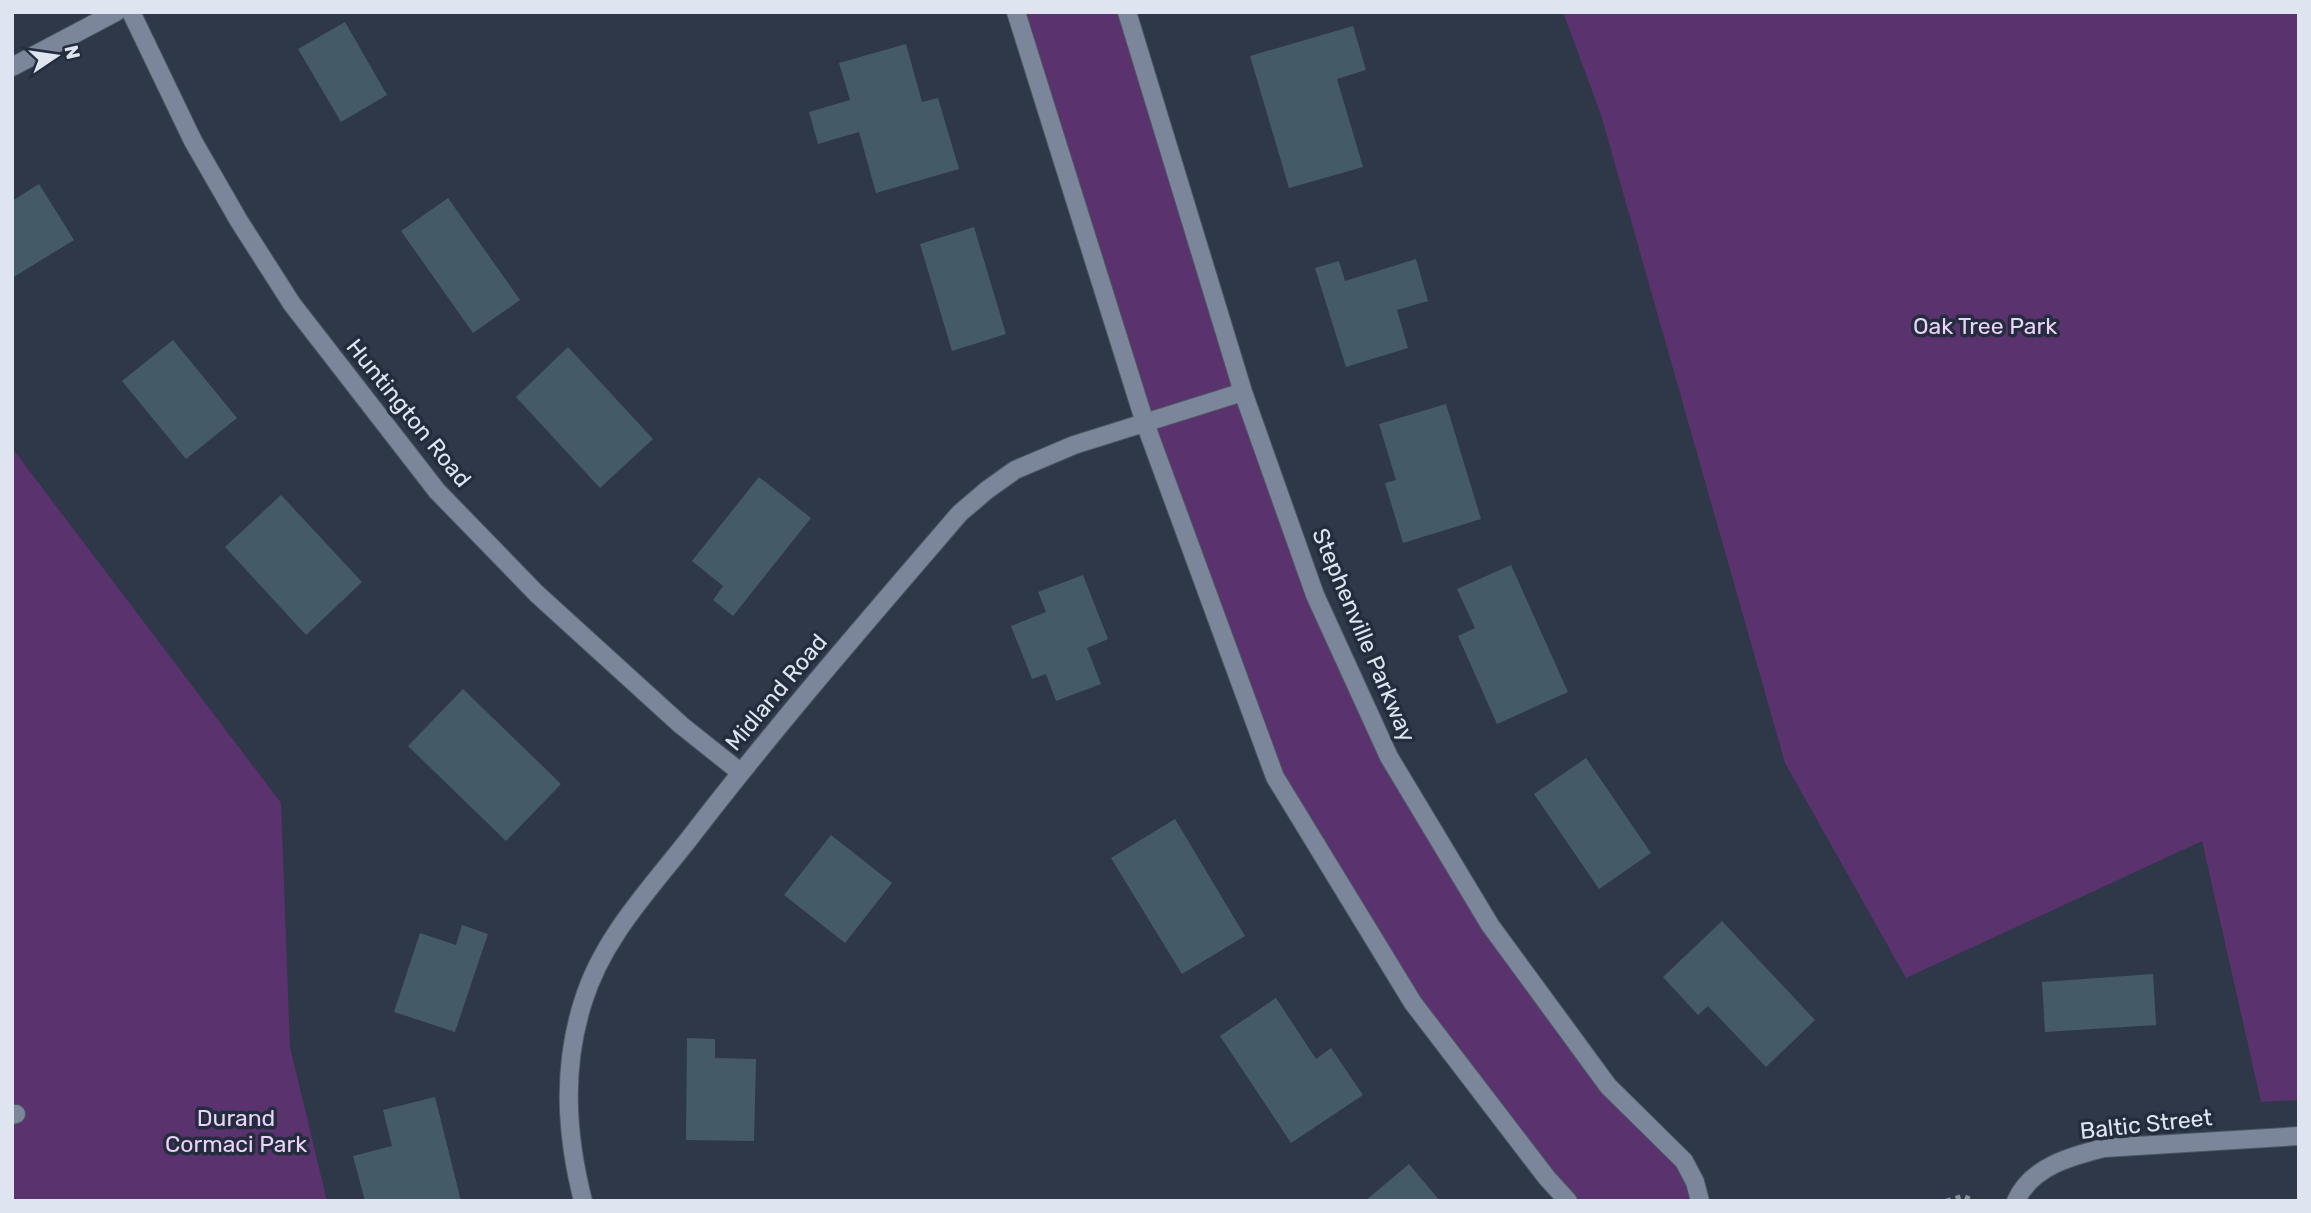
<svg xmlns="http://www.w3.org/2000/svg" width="2311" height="1213" font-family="Rubik,sans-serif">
  <rect width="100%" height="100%" fill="#2e3849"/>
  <!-- green -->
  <path fill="#5a326d" d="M1016,12H1127L1243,392L1389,757L1490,925L1608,1086L1684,1161L1700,1201H1568L1413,1003L1275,777L1145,423Z
    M1563,12H2299V1100L2261,1102L2202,841L1906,978L1785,763L1601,115Z
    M12,448L281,803L290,1047L327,1201H12Z"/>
  <!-- building -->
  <path fill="#455a67" d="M345,22L387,95L341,122L298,49Z
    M1353,26L1366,70L1337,79L1363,167L1289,188L1250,56Z
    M906,44L922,102L938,98L959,169L876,193L859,132L818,144L809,112L850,100L839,63Z
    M39,184L74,240L12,278V201Z
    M448,198L520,300L473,333L401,231Z
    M974,227L1006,334L952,351L920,244Z
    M1416,259L1428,301L1397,310L1408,348L1346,367L1315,268L1339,261L1345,281Z
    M173,340L237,418L186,459L122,381Z
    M568,347L653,439L600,488L516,397Z
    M1446,404L1481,519L1403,543L1385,483L1396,480L1379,424Z
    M759,477L811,518L733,616L713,600L723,586L692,561Z
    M281,495L362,582L306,635L225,547Z
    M1511,565L1568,692L1497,724L1458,636L1475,628L1457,589Z
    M1083,575L1108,639L1087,648L1101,684L1056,701L1046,674L1032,679L1011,626L1046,612L1038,592Z
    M463,689L561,784L506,841L408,746Z
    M1586,758L1651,853L1599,889L1534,794Z
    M1175,819L1245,936L1182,974L1111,858Z
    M831,835L892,883L845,943L784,895Z
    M1722,921L1815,1020L1766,1067L1708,1006L1698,1015L1663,977Z
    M462,925L488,934L455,1032L394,1012L420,933L456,945Z
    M2153,974L2156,1025L2045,1032L2042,982Z
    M1276,998L1316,1059L1331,1048L1363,1095L1291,1143L1220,1036Z
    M687,1038L715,1039V1058L756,1059L754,1141L686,1140Z
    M435,1097L461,1201H365L353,1156L392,1146L383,1110Z
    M1409,1164L1440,1201H1365Z"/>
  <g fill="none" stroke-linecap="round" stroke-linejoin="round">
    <defs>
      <path id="minor" d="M131,12L193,141L239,221L292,304L437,491L537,594L681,725L740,772
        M1016,12L1145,423L1275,777L1413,1003L1547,1178L1568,1201
        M1127,12L1243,392L1315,595L1389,757L1490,925L1608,1086L1684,1161L1695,1182L1700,1201
        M12,67L116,12
        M12,1115L16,1114
        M583,1201C566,1134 562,1068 583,1002C602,939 649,890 689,839C775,727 868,620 960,513L987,490L1015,470L1074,445L1243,392
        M2016,1201C2031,1167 2071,1156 2104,1148L2299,1136"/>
    </defs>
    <!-- minor casing -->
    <use href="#minor" stroke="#4e5665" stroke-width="20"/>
    <!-- path -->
    <path stroke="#88909e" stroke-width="4.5" stroke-dasharray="5 5" stroke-linecap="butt" d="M1946,1201L1963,1196L1975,1201"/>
    <!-- minor -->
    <use href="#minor" stroke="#7b869a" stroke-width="18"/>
  </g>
  <g text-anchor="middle" stroke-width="7" stroke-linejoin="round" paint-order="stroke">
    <!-- park labels -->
    <g font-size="23" fill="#ecd2fa" stroke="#242d3e">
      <text x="1985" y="334">Oak Tree Park</text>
      <text x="236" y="1126">Durand<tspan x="236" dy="26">Cormaci Park</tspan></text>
    </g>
    <!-- street labels -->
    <g font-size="23" fill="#dfe5f0" stroke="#242d3e">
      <text transform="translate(409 413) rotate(51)" y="8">Huntington Road</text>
      <text transform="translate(1364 635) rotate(67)" y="8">Stephenville Parkway</text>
      <text transform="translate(776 692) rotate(-50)" y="8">Midland Road</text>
      <text transform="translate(2146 1124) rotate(-6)" y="8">Baltic Street</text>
    </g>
  </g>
  <!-- border -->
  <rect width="2311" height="1213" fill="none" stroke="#dfe5f0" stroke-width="28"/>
  <!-- north arrow -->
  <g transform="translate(56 56) rotate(77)" stroke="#242d3e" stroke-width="5" paint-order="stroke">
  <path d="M0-5L12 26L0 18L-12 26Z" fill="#dfe5f0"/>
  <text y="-10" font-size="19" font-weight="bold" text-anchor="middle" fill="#dfe5f0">N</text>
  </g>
</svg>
